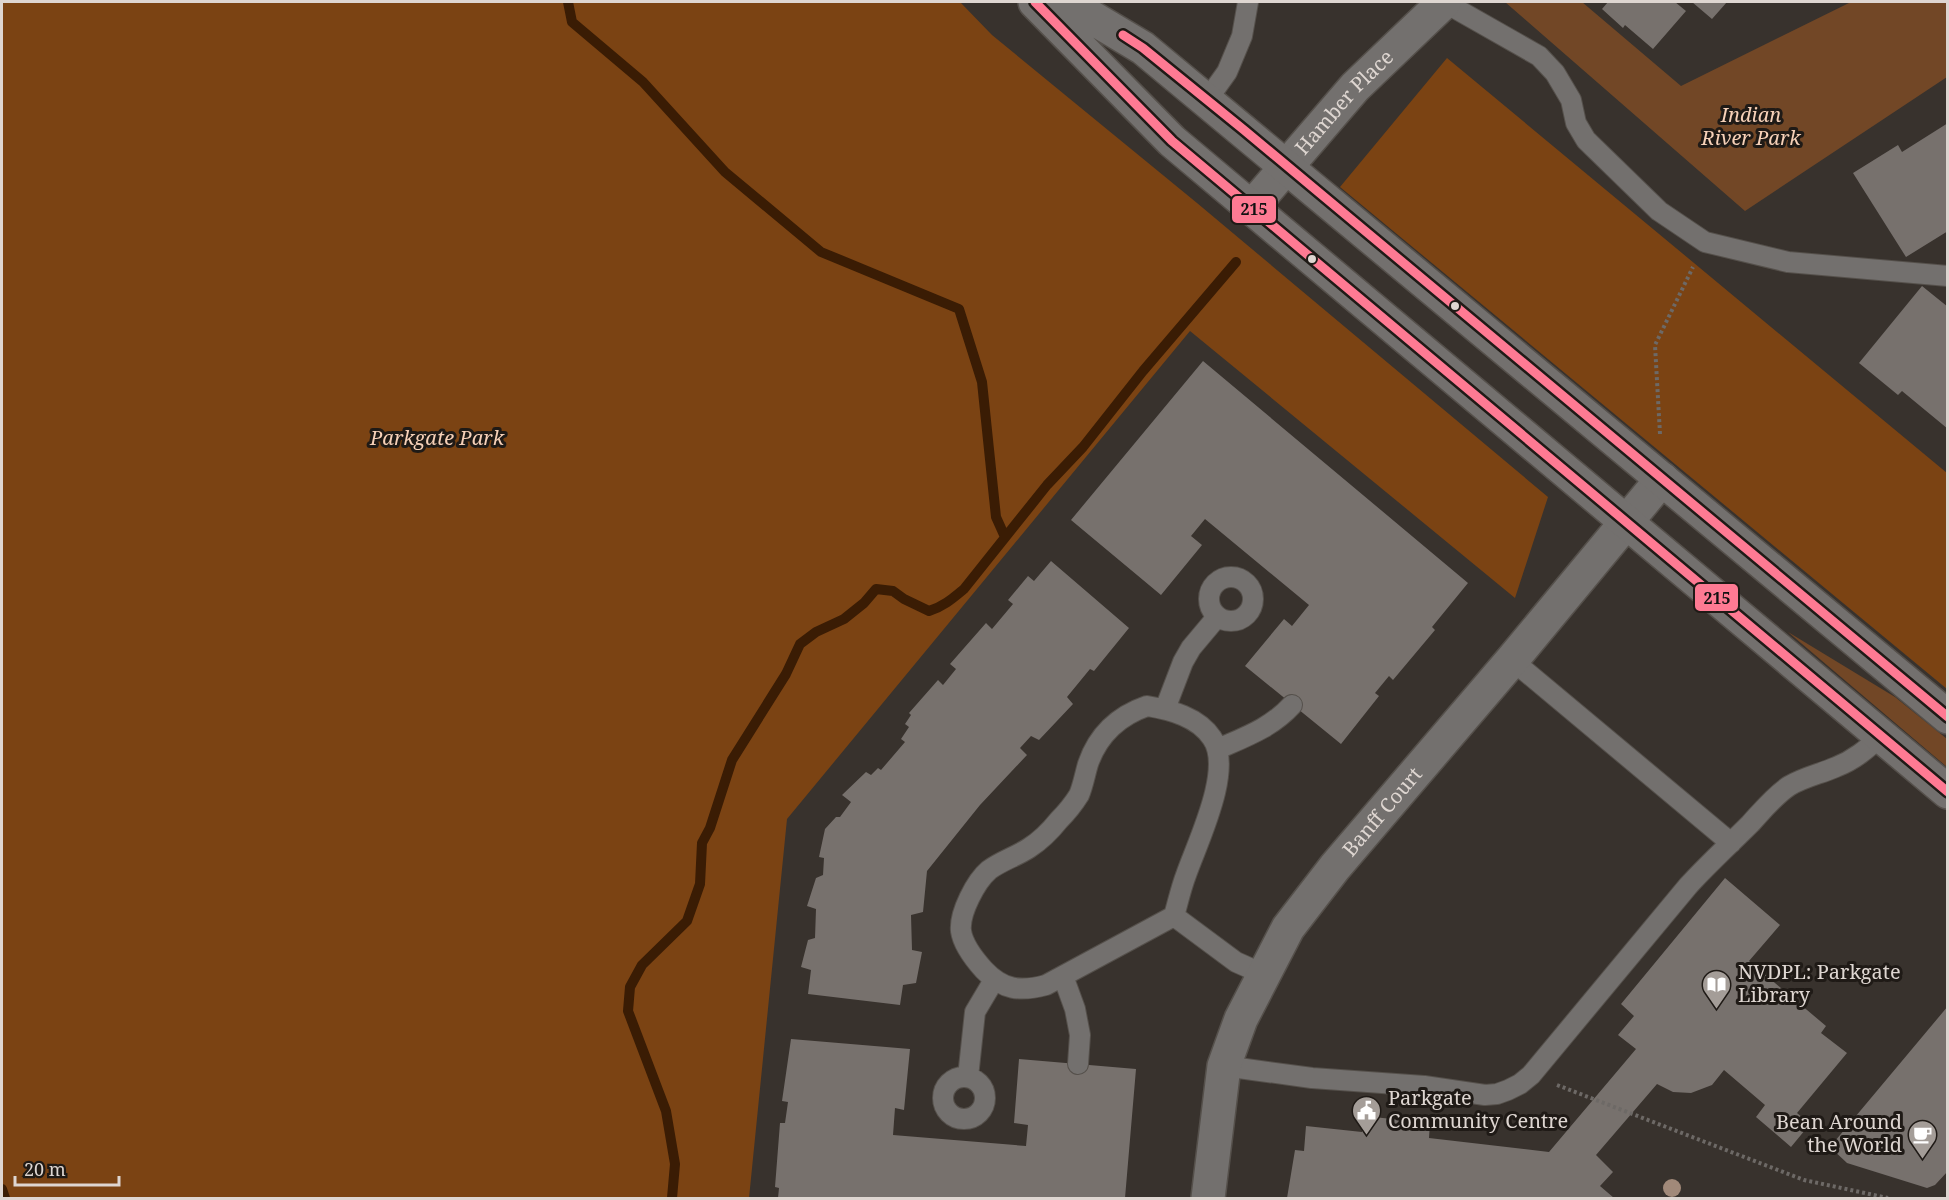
<svg xmlns="http://www.w3.org/2000/svg" width="1949" height="1200" font-family="'Noto Serif',serif">
  <rect width="100%" height="100%" fill="#38322d"/>
  <!-- green -->
  <path fill="#724726" d="M1505,2H1582L1681,86L1851,2H1947V77L1745,211Z
    M1788,632L1895,697L1947,739V767Z"/>
  <!-- forest -->
  <path fill="#7b4313" d="M2,2H960L992,35L1197,203L1548,497L1515,598L1190,331L787,819L749,1198H2Z
    M1447,58L1947,473V689L1340,187Z"/>
  <g fill="none" stroke-linecap="round" stroke-linejoin="round">
    <!-- stream -->
    <path stroke="#3a1c04" stroke-width="10" d="M568,2L572,22L643,82L725,172L821,252L959,309L982,382L996,517L1005,537
      M2,1189L5,1198
      M672,1198L675,1164L666,1111L628,1011L630,987L642,965L687,921L700,884L702,843L710,828L732,760L786,674L800,644L816,632L844,619L864,603L876,589L893,591L904,599L929,611C944,606 952,599 964,589L1047,485L1083,447L1143,371L1236,262"/>
  </g>
  <!-- building -->
  <path fill="#77716d" d="M1608,2H1675L1686,11L1653,49L1625,25L1623,28L1602,9Z
    M1692,2H1727L1712,19Z
    M1948,123V231L1906,257L1853,173L1898,145L1902,152Z
    M1922,286L1948,307V429L1902,391L1898,395L1859,363Z
    M1203,361L1468,583L1432,627L1435,630L1393,680L1389,676L1375,693L1379,696L1341,744L1245,666L1284,619L1292,626L1309,605L1205,519L1191,536L1202,545L1161,595L1071,520Z
    M1051,561L1129,628L1094,671L1090,669L1067,697L1073,704L1039,740L1031,736L1020,748L1027,755L980,805L927,871L923,912L911,915L912,950L922,952L916,983L903,985L900,1005L808,994L811,970L801,967L808,940L815,938L816,909L807,906L816,878L823,875L824,858L819,857L825,829L836,817H840L851,802L842,795L866,772L871,775L878,768L881,770L905,742L901,739L909,727L905,724L911,715L909,713L938,680L943,685L956,669L950,664L986,623L992,629L1013,604L1008,600L1028,576L1034,581Z
    M1725,878L1780,925L1749,961L1826,1026L1821,1033L1847,1053L1797,1113L1810,1124L1791,1147L1756,1117L1765,1105L1724,1070L1712,1085L1691,1093L1673,1092L1657,1084L1596,1155L1613,1172L1600,1186L1614,1198H1287L1295,1150L1304,1151L1306,1126L1362,1132L1364,1116L1430,1123L1429,1138L1549,1152L1636,1049L1618,1035L1634,1016L1621,1004Z
    M1948,1006V1171L1935,1185L1927,1188L1847,1163L1830,1147Z
    M791,1039L910,1049L904,1110L895,1108L893,1135L1026,1146L1028,1125L1014,1123L1019,1059L1136,1069L1125,1198H778L779,1188L775,1187L780,1123H785L788,1102L782,1101Z"/>
  <g fill="none" stroke-linecap="round" stroke-linejoin="round">
    <defs>
      <path id="service" d="M1444,2L1539,56L1555,73L1571,100L1576,123L1586,140L1659,211L1705,242L1788,262L1948,276
        M1207,100L1227,72L1242,36L1248,2
        M1209 599a22 22 0 1 1 44 0a22 22 0 1 1-44 0Z
        M1512,660L1731,843
        M1147,706C1171,710 1198,717 1212,738C1234,769 1197,843 1186,875C1181,888 1178,902 1174,916L1046,985C1020,992 1003,990 984,970C975,960 963,945 961,931C959,913 976,881 989,870C1001,861 1017,856 1029,848C1040,841 1051,830 1059,820C1066,813 1074,803 1079,795C1083,786 1085,774 1088,764C1098,735 1118,716 1147,706Z
        M1165,709L1183,662L1191,648L1217,617
        M1218,749C1245,737 1271,728 1292,705
        M1174,916L1236,962L1263,974
        M1063,976L1075,1009L1080,1035L1078,1064
        M1224,1066L1312,1078L1424,1086L1485,1095L1497,1094L1508,1090L1520,1084L1531,1075L1688,886C1708,864 1729,845 1750,824C1762,811 1774,796 1789,786C1804,777 1820,774 1836,767C1854,760 1867,749 1881,736
        M968,1077L975,1012L994,980
        M943 1098a21 21 0 1 1 42 0a21 21 0 1 1-42 0Z"/>
      <g id="minor">
        <path id="s1" d="M1251,208L1355,87L1444,2"/>
        <path id="s2" d="M1208,1198L1224,1066L1241,1019L1288,928L1335,867L1512,660L1662,479"/>
      </g>
      <path id="tertiary" d="M1035,2L1172,141L1948,792
        M1066,2L1143,48L1948,717"/>
    </defs>
    <!-- service casing -->
    <use href="#service" stroke="#55504b" stroke-width="22"/>
    <!-- minor casing -->
    <use href="#minor" stroke="#55504b" stroke-width="36"/>
    <!-- tertiary casing -->
    <use href="#tertiary" stroke="#55504b" stroke-width="36"/>
    <!-- path -->
    <path stroke="#6d6966" stroke-width="4" stroke-dasharray="3 3" stroke-linecap="butt" d="M1660,434L1655,345L1693,267
      M1557,1085L1804,1180L1888,1198"/>
    <!-- service -->
    <use href="#service" stroke="#73706e" stroke-width="20"/>
    <!-- minor -->
    <use href="#minor" stroke="#73706e" stroke-width="33"/>
    <!-- tertiary -->
    <use href="#tertiary" stroke="#73706e" stroke-width="33"/>
    <defs>
      <path id="bus-1" d="M1035,2L1172,141L1948,792
        M1123,35L1143,48L1244,130L1948,717"/>
    </defs>
    <!-- bus-1 casing -->
    <use href="#bus-1" stroke="#1f1a16" stroke-width="14"/>
    <!-- bus-1 -->
    <use href="#bus-1" stroke="#fe7a93" stroke-width="9"/>
  </g>
  <!-- trees -->
  <circle fill="#a18979" cx="1672" cy="1188" r="9"/>
  <!-- icons -->
  <defs>
    <symbol id="library-pin" viewBox="-11 -11 22 30"><path d="M0 17L-7.5 6A9.5 9.5 0 1 1 7.5 6Z" fill="#a49d98" stroke="#1f1a16"/><path d="M-6-4Q-3-5.5-.7-3.5V5Q-3 3-6 4ZM6-4Q3-5.5 .7-3.5V5Q3 3 6 4Z" fill="#fff"/></symbol>
    <symbol id="civic-pin" viewBox="-11 -11 22 30"><path d="M0 17L-7.5 6A9.5 9.5 0 1 1 7.5 6Z" fill="#a49d98" stroke="#1f1a16"/><path d="M-.6-6.5H3V-4.5H.6V-3L4-1V1h2V6H-6V1h2V-1L-.6-3ZM-1.2 2.5V6h2.4V2.5Z" fill="#fff"/></symbol>
    <symbol id="cafe-pin" viewBox="-11 -11 22 30"><path d="M0 17L-7.5 6A9.5 9.5 0 1 1 7.5 6Z" fill="#a49d98" stroke="#1f1a16"/><path d="M-5.5-4.5H6V0H3Q3 3.5 0 3.5H-2.5Q-5.5 3.5-5.5 0ZM3-3.2v2h1.7v-2ZM-6 4.5H4V6H-6Z" fill="#fff"/></symbol>
  </defs>
  <g fill-rule="evenodd">
    <use href="#library-pin" x="1700" y="968" width="33" height="45"/>
    <use href="#civic-pin" x="1350" y="1094" width="33" height="45"/>
    <use href="#cafe-pin" x="1906" y="1118" width="33" height="45"/>
  </g>
  <!-- markers -->
  <g fill="#ded6d1" stroke="#1f1a16" stroke-width="2">
    <circle cx="1312" cy="259" r="5"/>
    <circle cx="1455" cy="306" r="5"/>
  </g>
  <g text-anchor="middle" stroke-width="6" stroke-linejoin="round" paint-order="stroke">
    <!-- street labels -->
    <g font-size="20" fill="#ded6d1" stroke="#1f1a16">
      <text dy="7" stroke="none"><textPath href="#s1" startOffset="141">Hamber Place</textPath></text>
      <text dy="7" stroke="none"><textPath href="#s2" startOffset="435">Banff Court</textPath></text>
    </g>
    <!-- park labels -->
    <g font-size="20" font-style="italic" fill="#f7d1b8" stroke="#1f1a16">
      <text x="1751" y="122">Indian<tspan x="1751" dy="23">River Park</tspan></text>
      <text x="437" y="445">Parkgate Park</text>
    </g>
    <!-- poi labels -->
    <g font-size="20" fill="#ded6d1" stroke="#1f1a16" text-anchor="start">
      <text x="1738" y="979">NVDPL: Parkgate<tspan x="1738" dy="23">Library</tspan></text>
      <text x="1388" y="1105">Parkgate<tspan x="1388" dy="23">Community Centre</tspan></text>
      <text x="1902" y="1129" text-anchor="end">Bean Around<tspan x="1902" dy="23">the World</tspan></text>
    </g>
  </g>
  <g stroke="#1f1a16" stroke-width="2">
    <rect x="1231" y="195" width="46" height="29" rx="6" fill="#fe7a93"/>
    <rect x="1694" y="583" width="45" height="29" rx="6" fill="#fe7a93"/>
  </g>
  <g font-size="16" text-anchor="middle" font-weight="bold" fill="#111">
    <text x="1254" y="215">215</text>
    <text x="1717" y="604">215</text>
  </g>
  <!-- border -->
  <rect width="1949" height="1200" fill="none" stroke="#ded6d1" stroke-width="6"/>
  <!-- scale -->
  <path d="M15 1176v9h104v-9" fill="none" stroke="#ded6d1" stroke-width="3"/>
  <text x="24" y="1176" font-size="18" fill="#ded6d1" stroke="#1f1a16" stroke-width="4.5" paint-order="stroke">20 m</text>
</svg>
